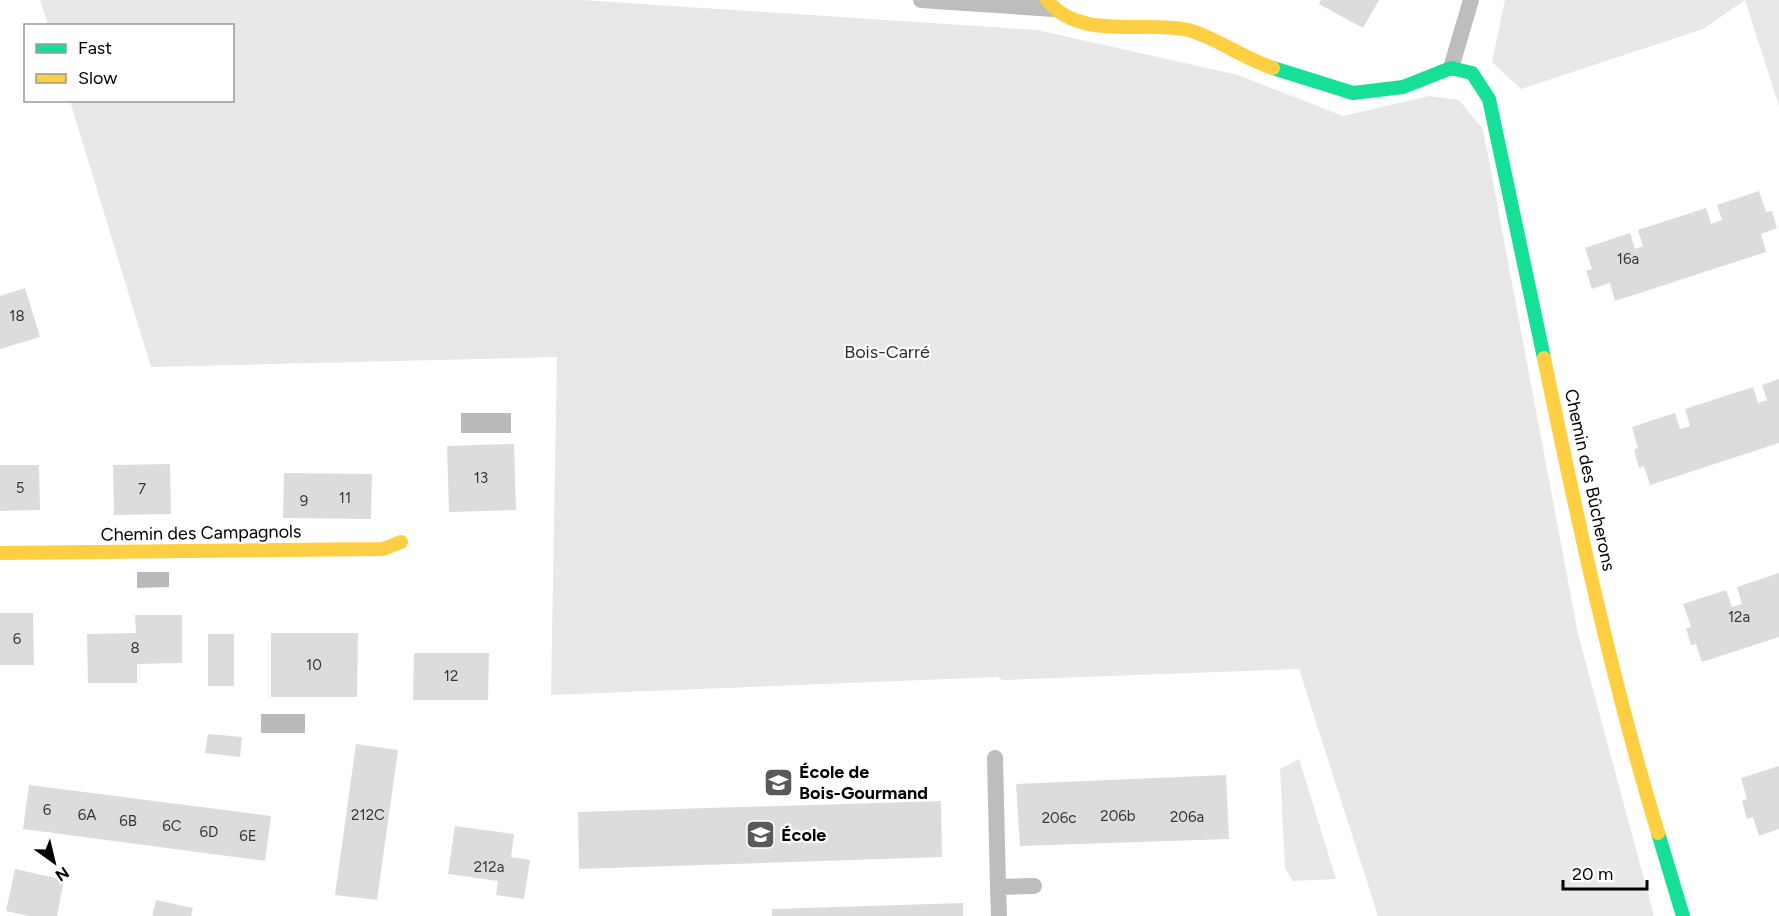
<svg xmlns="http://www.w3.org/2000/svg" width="1779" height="916" font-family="Figtree,sans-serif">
  <rect width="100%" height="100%" fill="#fff"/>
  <!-- green -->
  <path fill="#e8e8e8" d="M40,0H582L1037,30L1238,75L1343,116L1429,96L1459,100L1483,129L1578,634L1654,916H1378L1299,669L1003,680L997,677L551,695L557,357L151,367L70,101L232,100V26L48,25Z
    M1505,0H1779V106L1745,0L1703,29L1521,89L1492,62Z
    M1299,759L1336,879L1293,881L1285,868L1280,769Z"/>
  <!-- water -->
  <path fill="#bababa" d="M461,413H511V433H461Z
    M137,572H169V587L137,588Z
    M261,714H305V733H261Z"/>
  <!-- building -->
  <path fill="#dcdcdc" d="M1321,0H1379L1363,28L1319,4Z
    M1759,191L1766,212L1772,211L1777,228L1761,234L1766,252L1615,301L1610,283L1592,289L1586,271L1592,269L1585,248L1630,233L1635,249L1643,246L1638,230L1706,208L1711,224L1722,220L1717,205Z
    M25,288L40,337L0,349V296Z
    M1779,379V443L1650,485L1644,466L1639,468L1634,450L1638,448L1632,427L1675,413L1680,429L1690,426L1685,409L1753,387L1758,403L1767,400L1762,385Z
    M514,444L516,510L449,512L447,446Z
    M170,464L171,514L114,515L113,465Z
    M0,465H39L40,510L0,511Z
    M284,473L372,474L371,519L283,518Z
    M1779,573V637L1702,662L1696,644L1691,645L1686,628L1691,627L1683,604L1726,590L1732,607L1742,604L1737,587Z
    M0,613H33L34,665H0Z
    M135,615H182V663L137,664V683H88L87,634L136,633Z
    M271,633H358L357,697H271Z
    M208,634H234V686H208Z
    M414,653H489L488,700H413Z
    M208,734L242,737L240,757L205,753Z
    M356,744L398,750L377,900L335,895Z
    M1779,766V829L1759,836L1753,817L1747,819L1742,801L1747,799L1741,778Z
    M1226,775L1229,839L1020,846L1016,784Z
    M29,785L271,816L265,861L23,829Z
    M941,801L942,857L579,869L578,812Z
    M455,826L514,834L511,857L530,860L524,899L496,895L498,881L448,874Z
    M15,869L64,880L57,916H29L6,911Z
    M156,900L193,908L191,916H152Z
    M963,903V916H772V909Z"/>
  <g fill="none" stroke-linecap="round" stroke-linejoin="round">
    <!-- lane -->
    <path stroke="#bdbdbd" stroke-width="16" d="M921,0L1054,9
      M1451,68L1471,0
      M995,758L998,887
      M999,916L998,887L1034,886"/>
    <!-- fast -->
    <path stroke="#16e098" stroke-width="14" d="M1273,68L1353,93L1403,87L1451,68L1472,73L1489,99L1544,358
      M1658,833L1683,916"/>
    <!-- slow -->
    <path stroke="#ffcf43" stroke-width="14" d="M1047,0C1079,41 1144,20 1188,30C1213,36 1245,59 1273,68
      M1544,358C1577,518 1611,677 1658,833
      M0,553L383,549L401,542"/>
  </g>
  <!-- icons -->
  <defs>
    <symbol id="school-square" viewBox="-11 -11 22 22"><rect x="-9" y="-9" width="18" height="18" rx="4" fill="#595959" stroke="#fff"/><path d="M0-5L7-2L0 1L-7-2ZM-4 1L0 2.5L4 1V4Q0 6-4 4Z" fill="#fff"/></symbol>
  </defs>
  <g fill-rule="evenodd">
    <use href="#school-square" x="762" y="766" width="33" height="33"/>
    <use href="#school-square" x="744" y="818" width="33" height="33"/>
  </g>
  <g text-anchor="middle" stroke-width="4.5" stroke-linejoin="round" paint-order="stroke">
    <!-- number labels -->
    <g font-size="15" fill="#373737">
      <text x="1628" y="264">16a</text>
      <text x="17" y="321">18</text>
      <text x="481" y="483">13</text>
      <text x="20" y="493">5</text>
      <text x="142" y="494">7</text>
      <text x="345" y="503">11</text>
      <text x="304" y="506">9</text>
      <text x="1739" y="622">12a</text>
      <text x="17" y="644">6</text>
      <text x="135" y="653">8</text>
      <text x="314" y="670">10</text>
      <text x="451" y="681">12</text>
      <text x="47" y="815">6</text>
      <text x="87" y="820">6A</text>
      <text x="368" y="820">212C</text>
      <text x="1118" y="821">206b</text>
      <text x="1187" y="822">206a</text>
      <text x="1059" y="823">206c</text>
      <text x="128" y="826">6B</text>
      <text x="172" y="831">6C</text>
      <text x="209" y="837">6D</text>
      <text x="248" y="841">6E</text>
      <text x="489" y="872">212a</text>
    </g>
    <!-- park labels -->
    <g font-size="18" fill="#2d2d2d" stroke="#fff">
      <text x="887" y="358">Bois-Carré</text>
    </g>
    <!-- street labels -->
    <g font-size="18" fill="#000" stroke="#fff">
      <text transform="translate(1590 480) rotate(78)" y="6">Chemin des Bûcherons</text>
      <text transform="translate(201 533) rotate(-1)" y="6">Chemin des Campagnols</text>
    </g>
    <!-- poi labels -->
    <g font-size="18" font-weight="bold" fill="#000" stroke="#fff" text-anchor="start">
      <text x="799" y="778">École de<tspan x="799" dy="21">Bois-Gourmand</tspan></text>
      <text x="781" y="841">École</text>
    </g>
  </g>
  <!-- legend -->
  <rect x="24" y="24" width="210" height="78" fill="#ffffff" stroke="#999999" stroke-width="1.5"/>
  <rect x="36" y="44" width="30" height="9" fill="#16e098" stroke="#999999" stroke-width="1.5"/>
  <text x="78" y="54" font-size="18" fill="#000000">Fast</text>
  <rect x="36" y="74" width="30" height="9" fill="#ffcf43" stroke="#999999" stroke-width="1.5"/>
  <text x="78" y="84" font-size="18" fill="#000000">Slow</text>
  <!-- north arrow -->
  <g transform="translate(54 862) rotate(146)" stroke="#ffffff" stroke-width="4.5" paint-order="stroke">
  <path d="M0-4.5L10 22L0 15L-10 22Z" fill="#000000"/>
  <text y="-9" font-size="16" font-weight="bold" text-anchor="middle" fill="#000000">N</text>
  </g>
  <!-- scale -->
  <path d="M1563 880v9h84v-9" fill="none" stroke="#000000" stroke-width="3"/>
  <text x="1572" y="880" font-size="18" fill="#000000" stroke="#ffffff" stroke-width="4.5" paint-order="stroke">20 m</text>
</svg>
